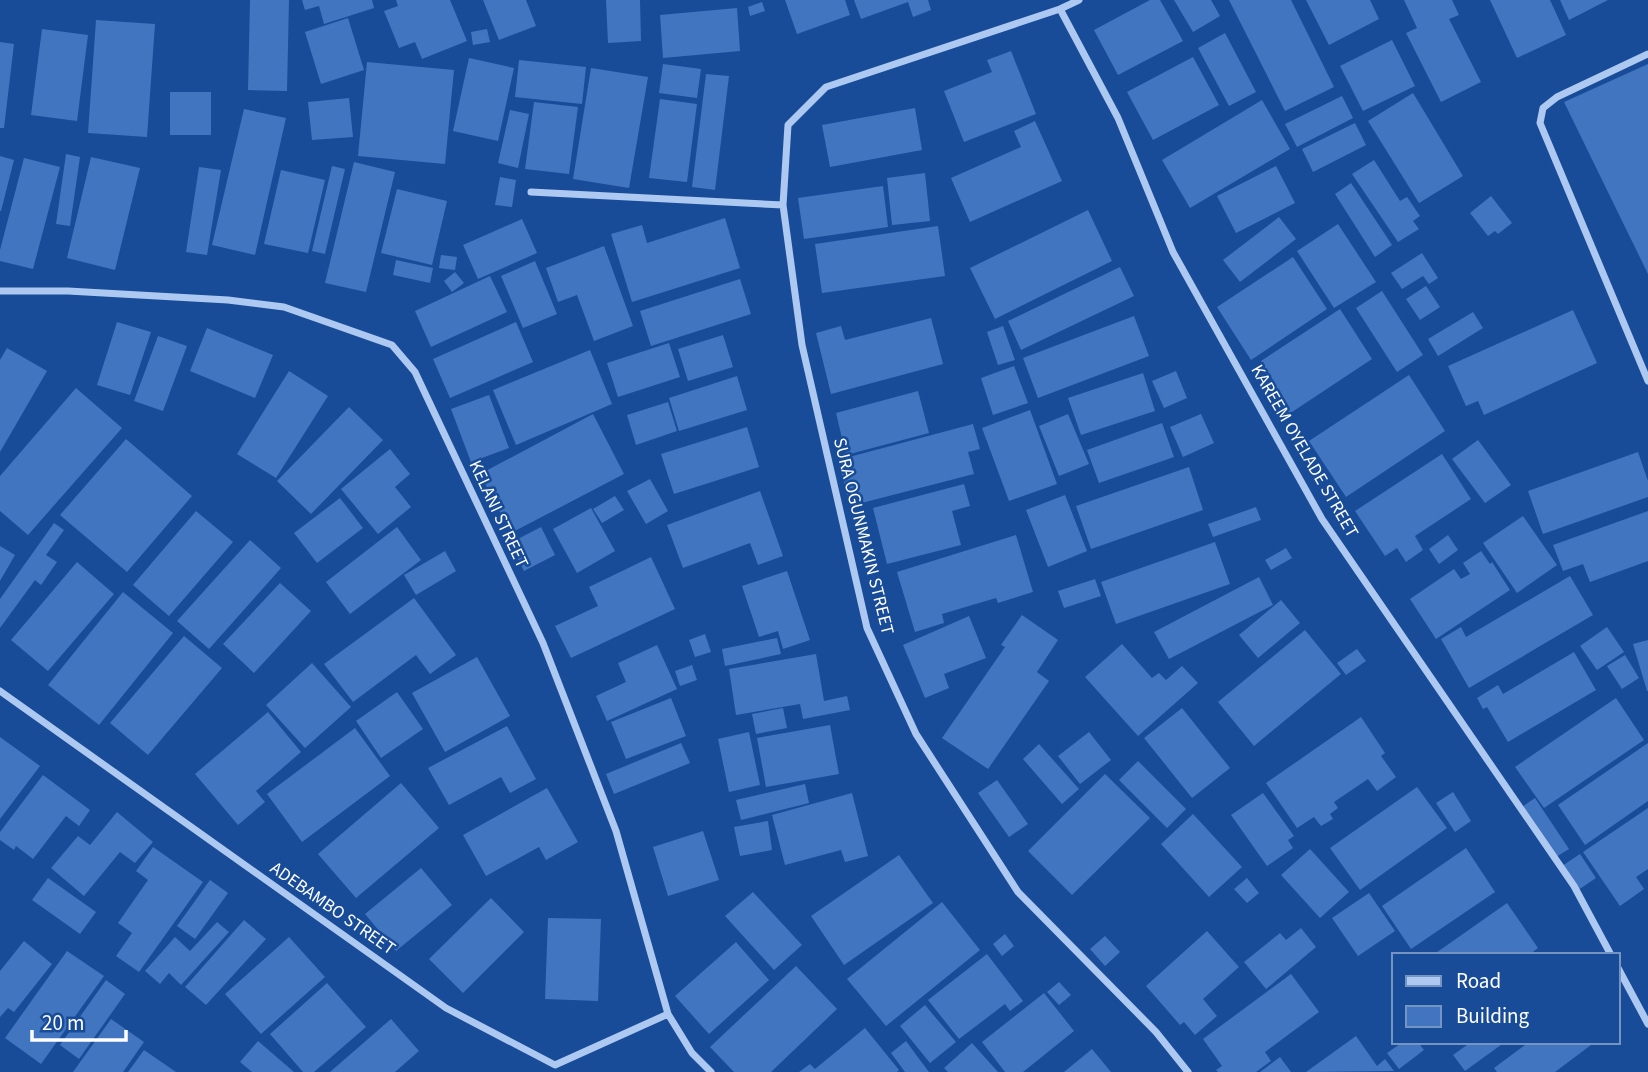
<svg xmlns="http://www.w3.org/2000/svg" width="1648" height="1072" font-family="'Source Sans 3',sans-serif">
  <rect width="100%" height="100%" fill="#184c99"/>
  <!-- building -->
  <path fill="#4175c0" d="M250,0H289L287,91L248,90Z
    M302,0H372L374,8L324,24L319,6L305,10Z
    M396,0H450L467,41L422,59L415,42L399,48L384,11L398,6Z
    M483,0H526L536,26L499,40Z
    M606,0H640L641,41L608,43Z
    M785,0H845L850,15L797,34Z
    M854,0H928L931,10L913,17L908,2L861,19Z
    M1150,0H1160L1183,41L1118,75L1094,30Z
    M1174,0H1211L1220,16L1193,32Z
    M1229,0H1291L1334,87L1285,111Z
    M1306,0H1370L1379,19L1329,45Z
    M1404,0H1452L1459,15L1449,19L1481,82L1441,102L1406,33L1417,28Z
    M1490,0H1550L1566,35L1517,58Z
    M1560,0H1608L1569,20Z
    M762,2L765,11L750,16L748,7Z
    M737,8L740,51L663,58L660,15Z
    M348,18L364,70L321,84L305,32Z
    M96,20L155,24L147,137L88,133Z
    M42,29L88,35L77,121L31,115Z
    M487,29L490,42L473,45L471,32Z
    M1225,33L1256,92L1229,106L1198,48Z
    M1392,40L1415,86L1363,111L1340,66Z
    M0,42L14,44L4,128H0Z
    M1011,51L1036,114L964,142L944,91L992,72L987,60Z
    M1193,57L1219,105L1153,140L1127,92Z
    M469,58L514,68L498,141L453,131Z
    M519,60L586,67L582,104L515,97Z
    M367,62L454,70L445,164L358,156Z
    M663,64L701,69L697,98L659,93Z
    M1648,64V274L1564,102Z
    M591,68L648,77L629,188L573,179Z
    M706,74L729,76L715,190L692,187Z
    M170,92H211V135H170Z
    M1413,93L1463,176L1419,203L1368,121Z
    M1342,96L1353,118L1297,147L1285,124Z
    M349,98L353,137L312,140L308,102Z
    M660,99L697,104L687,182L649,178Z
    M1262,100L1290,149L1190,208L1162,160Z
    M534,102L578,107L569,174L525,169Z
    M915,108L922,150L830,167L822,125Z
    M244,109L286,118L255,255L212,245Z
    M510,110L529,114L518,168L498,163Z
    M1035,121L1062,181L970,222L951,178L1021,147L1014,131Z
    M1355,123L1366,145L1313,172L1302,149Z
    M66,154L80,157L70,226L56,224Z
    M0,156L14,160L1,211H0Z
    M91,157L140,168L115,270L67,258Z
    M24,158L60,167L33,269L0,261V250Z
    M1374,160L1400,201L1407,197L1420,216L1413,221L1419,229L1398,242L1352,174Z
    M354,162L395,172L366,292L325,283Z
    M332,166L345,169L325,254L312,251Z
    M1276,166L1295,203L1236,233L1217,196Z
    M199,167L221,170L207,255L186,252Z
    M281,170L325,180L308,253L264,244Z
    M925,173L930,221L892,225L887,178Z
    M500,177L516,180L512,207L495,205Z
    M1351,183L1392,245L1375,257L1335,194Z
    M883,186L888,227L804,239L798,198Z
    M397,189L447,201L432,265L381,253Z
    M1491,196L1512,223L1498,234L1495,231L1488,236L1470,213Z
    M1088,210L1112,261L995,319L970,268Z
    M1279,217L1296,239L1240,282L1223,260Z
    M725,218L740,268L632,302L611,234L642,225L647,243Z
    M522,219L537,253L478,279L463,245Z
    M1338,224L1376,282L1334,308L1297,251Z
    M938,226L945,276L822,293L815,244Z
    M604,246L633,326L594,341L577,295L558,302L546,268Z
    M1422,253L1438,278L1429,284L1423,276L1402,289L1391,273Z
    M441,255L457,257L455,270L439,268Z
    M1293,257L1327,309L1251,360L1217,307Z
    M396,260L433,268L430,283L393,275Z
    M535,261L557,314L523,328L501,276Z
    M1120,267L1134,296L1021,350L1008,321Z
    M455,272L464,283L452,292L444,281Z
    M490,276L507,312L431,347L415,311Z
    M740,279L751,314L651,346L640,311Z
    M1426,286L1440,307L1420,320L1406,299Z
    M1382,291L1423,355L1397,372L1356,308Z
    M1340,309L1372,359L1286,416L1267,387L1274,382L1261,361Z
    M1573,310L1597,363L1484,415L1478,401L1466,406L1448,366Z
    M1473,312L1483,328L1438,356L1428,339Z
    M1134,316L1149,356L1038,398L1023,358Z
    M931,318L943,364L831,394L816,333L841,326L845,340Z
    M117,322L151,332L130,395L97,385Z
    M516,322L533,362L450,398L433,359Z
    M1003,326L1015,360L998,365L987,332Z
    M207,328L273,355L255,398L190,371Z
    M723,335L733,367L688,381L678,349Z
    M158,336L187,346L163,411L134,401Z
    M669,343L680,377L618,397L607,363Z
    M7,348L47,371L0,452V360Z
    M590,350L612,404L516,445L493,390Z
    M1014,366L1028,403L993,415L981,378Z
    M289,371L328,396L276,478L237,454Z
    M1176,371L1187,398L1164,408L1152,381Z
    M1143,373L1155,411L1081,435L1068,398Z
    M1409,375L1445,431L1346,497L1309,441Z
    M737,376L747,410L679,431L669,398Z
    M76,388L122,428L28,535L0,511V476Z
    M918,391L929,433L846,455L836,413Z
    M489,395L509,448L471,462L451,409Z
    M668,402L677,431L636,445L627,415Z
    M349,407L383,440L311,514L277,481Z
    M1030,410L1057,484L1009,501L982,428Z
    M593,414L624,474L511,533L480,474Z
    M1068,414L1089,464L1059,476L1039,426Z
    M1201,414L1214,443L1183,457L1170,427Z
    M1162,423L1174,457L1099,483L1087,450Z
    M973,424L980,449L968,452L974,474L850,506L838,460Z
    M747,427L759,467L674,494L661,454Z
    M126,439L192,496L127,572L60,515Z
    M1478,440L1511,485L1485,503L1452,459Z
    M390,449L410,474L395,487L411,507L378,534L341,489Z
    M1638,452L1648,481V497L1543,534L1528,491Z
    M1442,454L1471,499L1415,536L1423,550L1406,562L1397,548L1385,556L1355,511Z
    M1189,467L1203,510L1091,549L1076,506Z
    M650,479L668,511L646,524L627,491Z
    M964,484L970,506L952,511L961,545L887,564L873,508Z
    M760,491L783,556L758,565L750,543L683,568L667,525Z
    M1065,495L1087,551L1048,567L1026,510Z
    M615,496L624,510L602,523L593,509Z
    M340,498L363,528L317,563L294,533Z
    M1256,507L1261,520L1213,537L1208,524Z
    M591,508L615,551L577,573L553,529Z
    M196,511L233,542L169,616L133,585Z
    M1648,511V561L1590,582L1583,564L1563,571L1553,545Z
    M1523,516L1557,565L1517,593L1483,543Z
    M54,523L64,530L46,555L57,562L41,585L35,580L0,628V599Z
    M397,527L421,560L350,614L326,582Z
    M541,527L555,555L524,571L510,543Z
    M1016,535L1033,592L998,603L996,598L942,614L944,623L915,632L897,572Z
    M1448,535L1458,550L1439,564L1429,549Z
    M250,540L281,568L209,649L177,621Z
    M1215,542L1230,584L1116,624L1101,582Z
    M0,546L15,555L0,581Z
    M1286,548L1292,558L1271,570L1265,560Z
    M445,551L456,571L416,595L404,575Z
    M1481,551L1490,564L1492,562L1510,590L1436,639L1410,599L1454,569L1461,579L1470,574L1463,563Z
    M651,557L675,609L571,658L555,626L598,606L589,587Z
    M77,562L114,594L48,671L11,640Z
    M787,571L810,640L783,649L778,631L759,637L742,586Z
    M1570,576L1593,615L1469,688L1441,639L1461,627L1466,637Z
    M1259,577L1273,605L1169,659L1154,632Z
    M1095,579L1101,596L1064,608L1058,591Z
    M280,583L311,611L254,673L223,644Z
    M123,592L173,633L99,725L48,685Z
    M414,598L456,655L430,674L416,655L353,702L324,664Z
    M1281,600L1300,623L1258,658L1239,635Z
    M1022,615L1058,640L1037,672L1049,681L988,769L942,738L1005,647L1001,645Z
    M969,616L986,658L944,674L949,688L925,698L903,645Z
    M1607,627L1624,652L1597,670L1580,646Z
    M1305,630L1341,674L1254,746L1218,702Z
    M705,634L711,652L695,657L689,640Z
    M184,636L222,668L148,755L110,723Z
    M777,638L781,654L725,666L722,649Z
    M1648,640V691H1647L1633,644Z
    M1122,644L1152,678L1159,673L1166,680L1182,666L1198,683L1138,736L1085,677Z
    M657,645L677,689L607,721L596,696L626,682L618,663Z
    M1357,649L1366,661L1346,675L1337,663Z
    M1574,652L1596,690L1508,742L1487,707L1483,709L1477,698L1498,685L1503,694Z
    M816,654L824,701L847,696L850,710L803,719L800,704L736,715L729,669Z
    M1625,655L1639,678L1622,689L1607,666Z
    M477,657L510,716L445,752L412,693Z
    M312,663L351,707L305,748L266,705Z
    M692,665L697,680L680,686L675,671Z
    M397,692L423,729L381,758L356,721Z
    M671,698L686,736L626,759L611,722Z
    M1616,698L1644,740L1544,808L1515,767Z
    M783,708L787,728L756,734L752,714Z
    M1182,708L1230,768L1192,798L1144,738Z
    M268,712L301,752L256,791L265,802L238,825L195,774Z
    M1361,717L1385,753L1381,756L1396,777L1377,791L1368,779L1334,802L1338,808L1330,814L1333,819L1321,826L1314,817L1297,828L1266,783Z
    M830,725L839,774L766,787L757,738Z
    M507,726L536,779L510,793L501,777L449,805L428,768Z
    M355,728L390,776L302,842L267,794Z
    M749,732L760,785L729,792L718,739Z
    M1089,732L1111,760L1080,784L1058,756Z
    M0,737L40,766L0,819Z
    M681,743L690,763L614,794L606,774Z
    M1648,743V801L1585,845L1558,805Z
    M1039,744L1079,789L1062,804L1023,759Z
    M1138,761L1186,809L1167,828L1119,780Z
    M1105,774L1150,818L1072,895L1028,851Z
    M43,775L90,810L79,826L66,816L33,859L16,846L14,850L0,840V832Z
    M997,780L1028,824L1009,837L978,793Z
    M401,783L439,828L356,898L318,854Z
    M805,784L809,803L741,820L736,800Z
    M1417,787L1447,828L1360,890L1330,848Z
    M547,788L578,842L546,860L539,847L486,876L463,835Z
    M1453,792L1471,821L1455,832L1436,803Z
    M852,793L868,856L845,862L841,850L785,865L772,815Z
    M1263,793L1294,836L1288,840L1293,848L1267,866L1231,815Z
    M1535,798L1569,849L1556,857L1522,807Z
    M1648,808V869L1636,877L1644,889L1620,906L1583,852Z
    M117,812L153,842L135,863L120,852L84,896L51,868L78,836L90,845Z
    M1193,814L1242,867L1209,897L1161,844Z
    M768,821L772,850L740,856L734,827Z
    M703,831L719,880L668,896L653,847Z
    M153,847L203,882L139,972L116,956L132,933L118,923L148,880L136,871Z
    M1466,848L1495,892L1411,949L1382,906Z
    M1310,849L1349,892L1320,918L1281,875Z
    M1580,854L1596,878L1578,890L1562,866Z
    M899,855L933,903L844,965L811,916Z
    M421,868L452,905L396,951L365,914Z
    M48,878L96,912L80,934L32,900Z
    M1247,878L1259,893L1247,903L1234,889Z
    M210,880L228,893L195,939L177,926Z
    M753,892L802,945L774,970L725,916Z
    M1369,893L1395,931L1358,956L1332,918Z
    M491,898L524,932L463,993L429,959Z
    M942,902L980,950L886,1026L847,979Z
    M1507,903L1538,948L1529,955H1433Z
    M548,918L601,919L598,1001L545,999Z
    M244,920L266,939L206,1005L185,987Z
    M217,922L229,932L181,985L169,973L160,984L145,971L175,937L190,951Z
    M1301,928L1316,947L1266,989L1244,962L1280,933L1286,940Z
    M1207,931L1239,967L1203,999L1217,1016L1195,1035L1184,1022L1180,1025L1146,986Z
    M1005,934L1014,946L1002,956L993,944Z
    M1105,936L1120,952L1105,966L1090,949Z
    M289,937L325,977L261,1034L225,994Z
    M24,941L52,964L14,1012L8,1008L0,1017V971Z
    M736,942L769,980L709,1034L675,996Z
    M67,951L104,976L41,1064L5,1038Z
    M987,954L1023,1001L1010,1011L1005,1004L959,1039L928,1000Z
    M796,966L837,1009L771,1072H734L710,1047Z
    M1291,974L1319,1012L1265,1052L1271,1061L1256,1072H1218L1216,1070L1222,1066L1203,1039Z
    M106,980L125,994L79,1059L60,1045Z
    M1059,982L1071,995L1059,1005L1047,992Z
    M327,983L366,1027L314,1072H303L270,1034Z
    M1044,993L1074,1031L1023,1072H1005L982,1042Z
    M925,1005L956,1042L930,1063L900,1026Z
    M111,1019L144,1042L123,1072H73Z
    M391,1019L419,1051L395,1072H330Z
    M865,1028L899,1070L897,1072H799L810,1064L815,1069Z
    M1356,1036L1377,1066L1385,1059L1394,1071L1306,1072Z
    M258,1041L294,1072H252L240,1062Z
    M906,1041L917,1056L929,1072H905L891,1053Z
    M1403,1042H1418L1424,1050L1399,1069L1387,1053Z
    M1471,1042H1505L1465,1071L1453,1055Z
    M1529,1042H1595L1555,1072H1497L1494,1068Z
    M972,1043L998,1072H948L944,1068Z
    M1092,1049L1111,1072H1064Z
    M144,1050L176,1072H128Z
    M1280,1057L1291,1072H1260Z"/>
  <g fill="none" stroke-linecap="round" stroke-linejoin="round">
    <!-- minor -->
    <path stroke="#adc9f1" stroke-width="7" d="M1079,0L1060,9L826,87L788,125L783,205L802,345L867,628L916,734L1018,892L1156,1032L1188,1072
      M1060,9L1118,118L1173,252L1322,519L1574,886L1611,955
      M1648,54L1557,97L1543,108L1540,123L1648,381
      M531,192L783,205
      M0,291H68L228,300L284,307L392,345L415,372L543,643L616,831L668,1014L692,1053L711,1072
      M0,691L446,1008L555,1065L668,1014
      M1618,968L1648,1024"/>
  </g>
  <g text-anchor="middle" stroke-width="5" stroke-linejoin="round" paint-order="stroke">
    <!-- street labels -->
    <g font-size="18" fill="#fff" stroke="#184c99">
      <text transform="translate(1305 451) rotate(60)" y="6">KAREEM OYELADE STREET</text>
      <text transform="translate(499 514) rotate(65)" y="6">KELANI STREET</text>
      <text transform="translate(864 536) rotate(76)" y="6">SURA OGUNMAKIN STREET</text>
      <text transform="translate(333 908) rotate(35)" y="6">ADEBAMBO STREET</text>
    </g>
  </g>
  <!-- legend -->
  <rect x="1392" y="953" width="228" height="91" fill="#184c99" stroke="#7494c2" stroke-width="2"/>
  <rect x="1406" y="976" width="35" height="10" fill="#adc9f1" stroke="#7494c2" stroke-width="2"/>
  <text x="1456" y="988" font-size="21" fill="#ffffff">Road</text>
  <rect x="1406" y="1006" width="35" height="21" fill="#4175c0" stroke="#7494c2" stroke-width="2"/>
  <text x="1456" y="1023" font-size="21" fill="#ffffff">Building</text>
  <!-- scale -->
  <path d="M32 1030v10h94v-10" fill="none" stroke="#ffffff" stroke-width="3.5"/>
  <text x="42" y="1030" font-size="21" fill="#ffffff" stroke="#184c99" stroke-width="5" paint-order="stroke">20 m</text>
</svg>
